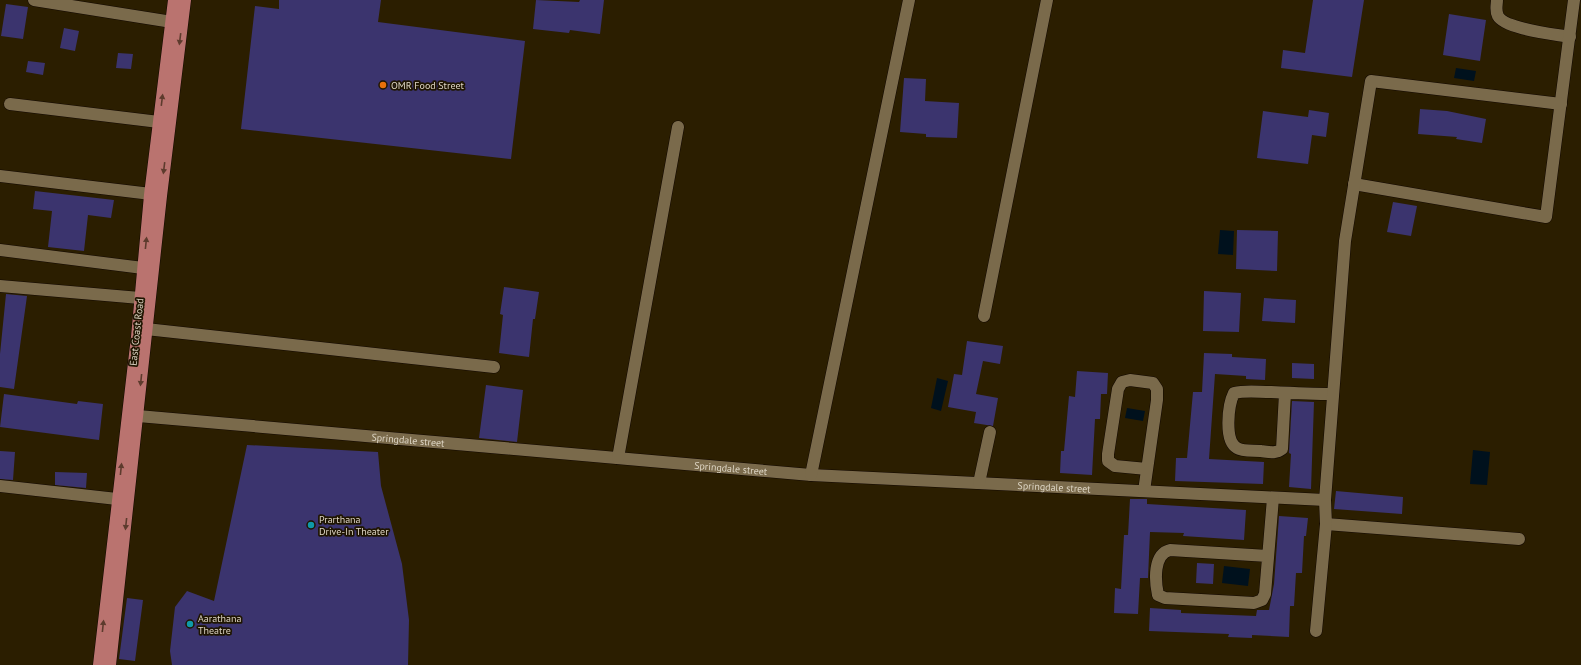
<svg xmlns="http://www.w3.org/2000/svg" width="1581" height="665" font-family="'PT Sans',sans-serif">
  <rect width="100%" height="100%" fill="#2b1e00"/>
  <!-- water -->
  <path fill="#00111d" d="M1456,68L1476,71L1474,81L1454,78Z
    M1220,230L1234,231L1233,255L1218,254Z
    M937,378L948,381L941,411L931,408Z
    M1127,408L1145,411L1143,421L1125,418Z
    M1473,450L1490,452L1487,485L1470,484Z
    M1224,566L1250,569L1248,586L1222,583Z"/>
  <!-- building -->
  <path fill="#3b346e" d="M279,0H381L378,22L525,41L511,159L241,129L255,6L279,9Z
    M536,0L579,2L580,0H604L600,34L570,30L569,33L533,29Z
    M1313,0H1364L1352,77L1281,68L1283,50L1305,53Z
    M6,4L28,7L23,39L1,36Z
    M1449,14L1486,20L1480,61L1443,55Z
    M64,28L79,31L75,51L60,48Z
    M118,53L133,54L131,69L116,68Z
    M28,61L45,63L43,75L26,72Z
    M904,78L926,79L925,101L959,103L957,138L926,137V134L900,132Z
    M1420,109L1447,111L1486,119L1482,143L1456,139L1457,137L1418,134Z
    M1309,110L1329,113L1326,137L1312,135L1308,164L1257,158L1263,111L1308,117Z
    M35,191L114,200L111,218L88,215L84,251L48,247L52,211L33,209Z
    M1393,202L1417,206L1411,236L1387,232Z
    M1237,230L1278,231L1277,271L1236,269Z
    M504,287L539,292L535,319H533L529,357L499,353L503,315L500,314Z
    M1204,291L1241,293L1239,332L1203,331Z
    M6,294L27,296L14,389L0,387V354Z
    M1264,298L1296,300L1295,323L1262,321Z
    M967,341L1003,346L1000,364L983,361L976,394L998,398L993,426L974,423L976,412L948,407L954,374L962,375Z
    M1204,353L1232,354V357L1266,359L1265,380L1246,379V376L1215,374L1209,459L1264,462L1263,484L1175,481L1176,458H1187L1193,392H1202Z
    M1292,363L1314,364V379L1292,378Z
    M1077,371L1108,373L1107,394H1101L1100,419H1095L1092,475L1060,473L1061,451H1064L1069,396L1075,397Z
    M486,385L523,390L517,442L479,438Z
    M4,394L77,404L78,401L103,404L99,440L0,427Z
    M1292,401L1314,402L1311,489L1289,487L1291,454L1289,453Z
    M247,445L378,452L381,486L402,564L409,620L408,665H172L170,651L175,607L187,591L214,601Z
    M0,451L15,452L13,480L0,479Z
    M55,472L87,473L86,488L55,485Z
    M1336,491L1403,497L1402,514L1334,509Z
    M1130,499H1147V504L1246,510L1244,540L1183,536L1184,533L1150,532L1148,578H1140L1138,614L1114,613L1115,588L1121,589L1124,535H1128Z
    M1279,516L1308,518L1306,536H1304L1302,573H1296L1294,606H1290L1289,637L1252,635V638L1228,637L1229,634L1149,631L1150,608L1181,610V613L1256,616L1257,610H1269L1274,584Z
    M1197,563L1214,564L1213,584L1196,583Z
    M127,598L143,600L135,661L119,659Z"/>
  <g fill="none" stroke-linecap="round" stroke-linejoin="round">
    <defs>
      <g id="minor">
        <path d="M34,0L172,22"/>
        <path d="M1497,0C1497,5 1495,10 1498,16C1505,29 1554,34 1570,37"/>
        <path d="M10,104L159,122"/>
        <path d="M0,176L151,194"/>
        <path d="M1354,184L1546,217L1574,0"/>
        <path d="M0,250L143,268"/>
        <path d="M0,286L140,298"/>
        <path d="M984,316L1047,0"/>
        <path d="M146,329L494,367"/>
        <path d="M1285,393L1282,449C1276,454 1269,452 1261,451C1255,450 1243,452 1237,448C1224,441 1228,405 1234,393C1246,390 1258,392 1271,392C1291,393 1312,394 1333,394"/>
        <path id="s1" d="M138,416L811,475L1325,500"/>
        <path d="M618,458L678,127"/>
        <path d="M811,475L909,0"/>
        <path d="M979,483L990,432"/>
        <path d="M0,486L117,499"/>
        <path d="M1144,491L1157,400V389L1153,383L1130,380L1122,382L1118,389L1108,454V461L1115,466L1147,469"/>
        <path d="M1326,524L1519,539"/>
        <path d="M1268,556L1170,550C1153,554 1155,581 1158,595L1165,598L1254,603L1262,600L1265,594L1273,498"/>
        <path d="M1316,631L1326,524L1325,500L1345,241L1371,81L1561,104"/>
      </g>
      <path id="major" d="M99,665L137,337L150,195L174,0
        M110,665L161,196L185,0"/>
    </defs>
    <!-- minor casing -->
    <use href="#minor" stroke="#120800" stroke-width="13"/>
    <!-- major casing -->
    <use href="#major" stroke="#120800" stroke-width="13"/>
    <!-- minor -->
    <use href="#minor" stroke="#7a6a4b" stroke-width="12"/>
    <!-- major -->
    <use href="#major" stroke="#ba736f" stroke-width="12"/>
  </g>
  <!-- one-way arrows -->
  <defs><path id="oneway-solid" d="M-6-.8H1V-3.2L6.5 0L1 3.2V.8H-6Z"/></defs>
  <g fill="#5d3b2d">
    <use href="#oneway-solid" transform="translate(180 39) rotate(97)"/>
    <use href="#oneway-solid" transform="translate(162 100) rotate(-83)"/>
    <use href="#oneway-solid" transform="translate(164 168) rotate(97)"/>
    <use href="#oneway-solid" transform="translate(146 243) rotate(-84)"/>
    <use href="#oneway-solid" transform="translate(141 380) rotate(96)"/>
    <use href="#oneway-solid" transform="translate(121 469) rotate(-84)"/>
    <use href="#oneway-solid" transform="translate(126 524) rotate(96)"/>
    <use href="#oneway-solid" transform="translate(103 626) rotate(-84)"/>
  </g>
  <!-- markers -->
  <circle fill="#e8710a" stroke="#1f1501" stroke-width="1.5" cx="383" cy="85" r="4"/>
  <g fill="#0f9aa8" stroke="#1f1501" stroke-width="1.5">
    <circle cx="311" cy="525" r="4"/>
    <circle cx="190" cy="624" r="4"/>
  </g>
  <g text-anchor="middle" stroke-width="3.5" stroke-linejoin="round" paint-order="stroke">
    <!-- poi labels -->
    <g font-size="10" fill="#ded6c5" stroke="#1f1501" text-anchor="start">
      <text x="391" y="89">OMR Food Street</text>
      <text x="319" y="523">Prarthana<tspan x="319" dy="12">Drive-In Theater</tspan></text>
      <text x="198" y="622">Aarathana<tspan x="198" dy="12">Theatre</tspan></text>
    </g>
    <!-- street labels -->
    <g font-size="10" fill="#ded6c5" stroke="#1f1501">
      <text transform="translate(136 332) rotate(-84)" y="4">East Coast Road</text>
      <text dy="4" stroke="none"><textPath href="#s1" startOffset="271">Springdale street</textPath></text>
      <text dy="4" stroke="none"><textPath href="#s1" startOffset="595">Springdale street</textPath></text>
      <text dy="4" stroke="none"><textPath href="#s1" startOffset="919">Springdale street</textPath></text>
    </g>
  </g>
</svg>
